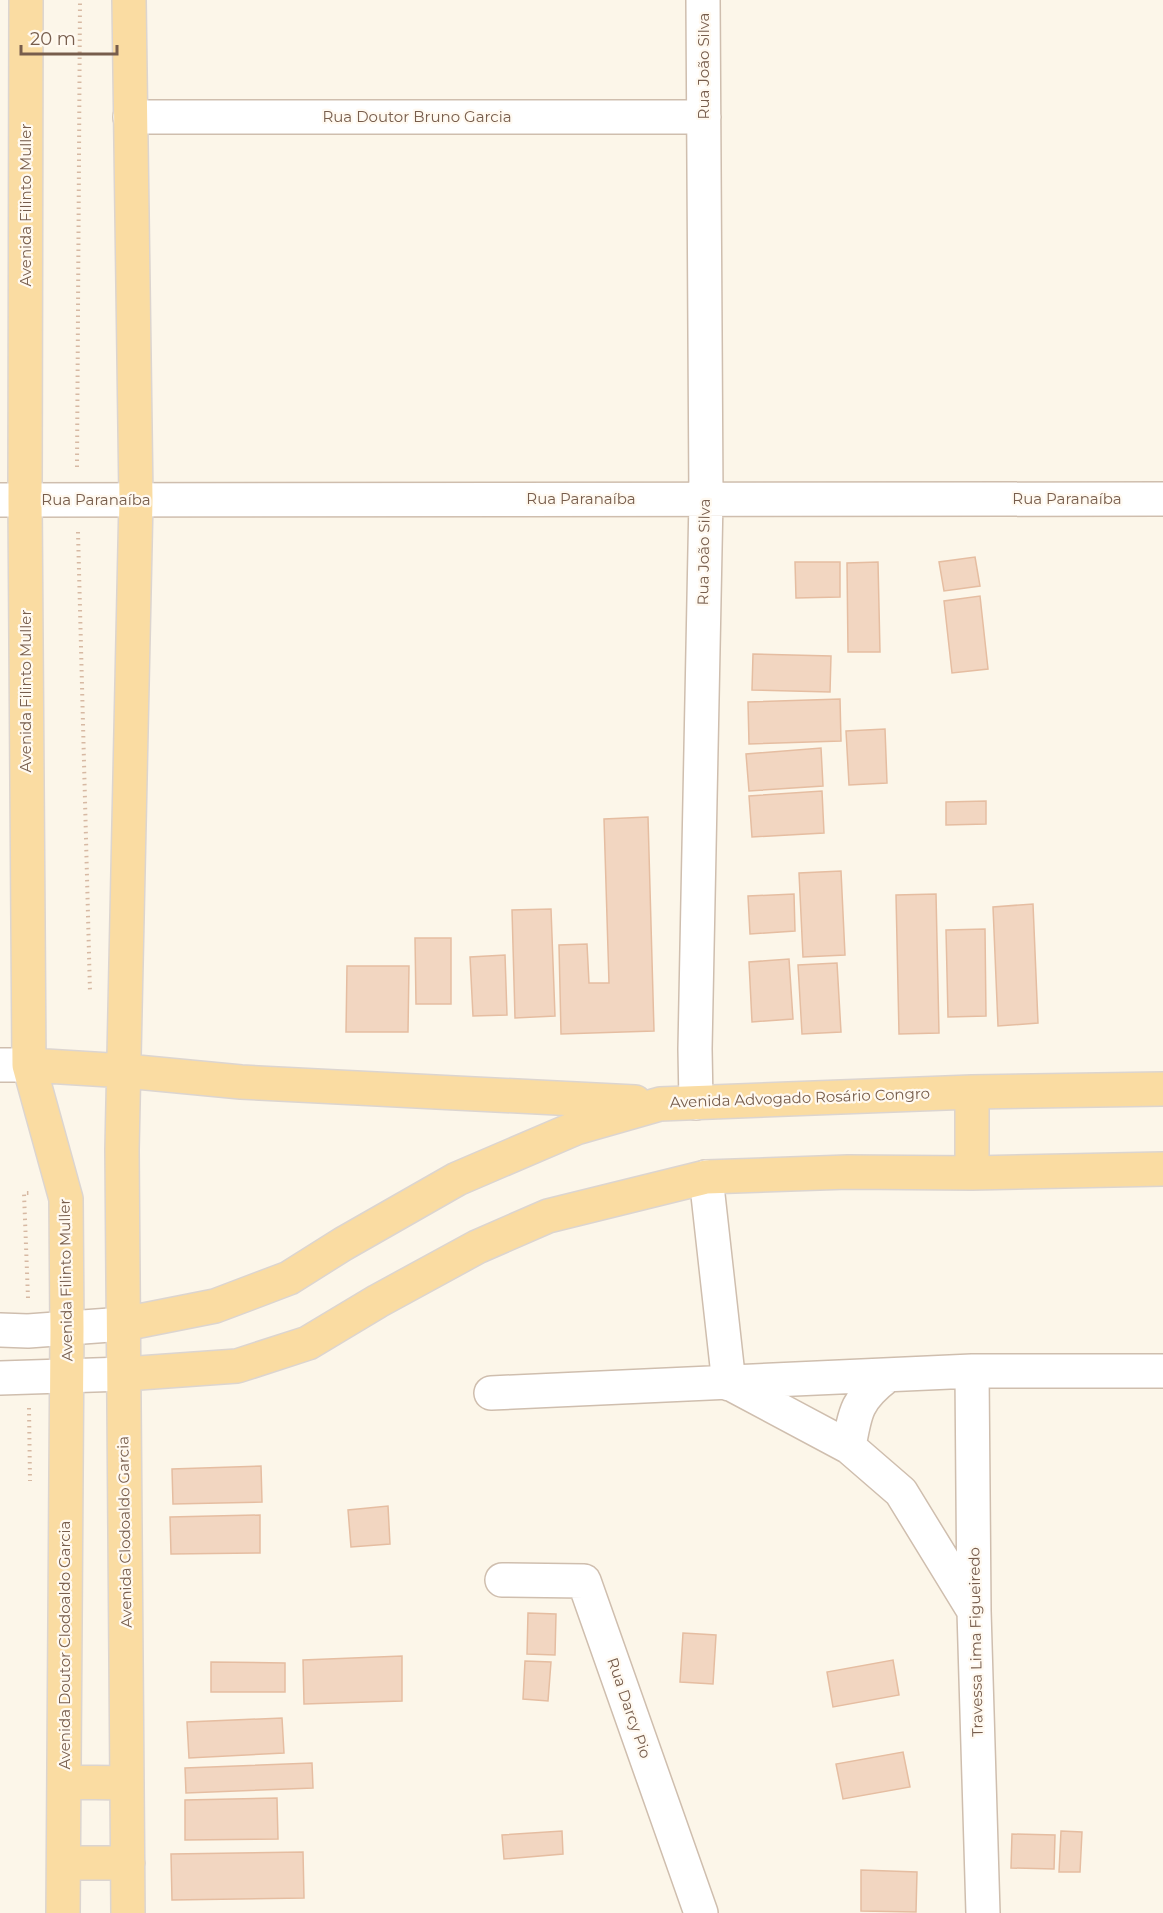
<svg xmlns="http://www.w3.org/2000/svg" width="1163" height="1913" font-family="Montserrat,sans-serif">
  <rect width="100%" height="100%" fill="#fcf6e9"/>
  <!-- building -->
  <path fill="#f2d6c1" stroke="#e5bda1" stroke-width="1.5" d="M975,557L980,586L944,591L939,562Z
    M795,562H840V597L796,598Z
    M878,562L880,652H848L847,563Z
    M980,596L988,669L952,673L944,601Z
    M753,654L831,656L830,692L752,690Z
    M840,699L841,741L749,744L748,702Z
    M885,729L887,783L849,785L846,731Z
    M821,748L823,786L749,791L746,754Z
    M822,791L824,833L752,837L749,796Z
    M986,801V824L946,825V802Z
    M648,817L654,1031L561,1034L559,945L587,944L589,983H609L604,819Z
    M841,871L845,955L803,957L799,873Z
    M794,894L795,931L750,934L748,896Z
    M936,894L939,1033L899,1034L896,895Z
    M1033,904L1038,1023L998,1026L993,907Z
    M551,909L555,1016L515,1018L512,910Z
    M985,929L986,1016L948,1017L946,930Z
    M415,938H451V1004H416Z
    M505,955L507,1015L473,1016L470,957Z
    M789,959L793,1019L752,1022L749,962Z
    M837,963L841,1032L802,1034L798,965Z
    M347,966H409L408,1032H346Z
    M261,1466L262,1502L173,1504L172,1469Z
    M388,1506L390,1544L351,1547L348,1510Z
    M260,1515V1553L171,1554L170,1517Z
    M528,1613L556,1614L555,1655L527,1654Z
    M683,1633L716,1635L713,1684L680,1682Z
    M402,1656V1701L304,1704L303,1660Z
    M893,1660L899,1695L833,1707L827,1672Z
    M525,1661L551,1662L548,1701L523,1699Z
    M211,1662L285,1663V1692H211Z
    M282,1718L284,1753L189,1758L187,1722Z
    M903,1752L910,1787L843,1799L836,1764Z
    M312,1763L313,1788L186,1793L185,1768Z
    M277,1798L278,1839L185,1840V1800Z
    M562,1831L563,1854L504,1859L502,1835Z
    M1061,1831L1082,1832L1080,1872H1059Z
    M1012,1834L1055,1835L1054,1869L1011,1868Z
    M303,1852L304,1898L172,1900L171,1854Z
    M861,1870L917,1872L916,1912L861,1911Z"/>
  <g fill="none" stroke-linecap="round" stroke-linejoin="round">
    <defs>
      <path id="minor" d="M130,117H704
        M0,500L1163,499
        M0,1065H29
        M696,1103L695,1049L706,499L703,0
        M706,1177L729,1384
        M0,1330L28,1331L124,1324
        M972,1371L974,1611L983,1913
        M0,1378L125,1374
        M731,1384L849,1447L901,1492L974,1611
        M491,1393L972,1371H1163
        M849,1447C855,1411 857,1399 887,1376
        M502,1580L584,1581L701,1913"/>
      <path id="major" d="M26,0L25,500L29,1065L66,1199L67,1329L63,1913
        M29,1065L126,1071L241,1082L635,1102
        M972,1173V1092
        M124,1324L215,1306L289,1278L343,1244L457,1179L576,1128L660,1104L972,1092L1163,1089
        M125,1374L237,1366L308,1343L378,1301L477,1247L548,1216L706,1177L848,1172L972,1173L1163,1169
        M64,1782L127,1783
        M64,1863H128
        M128,1913L122,1150L136,499L129,0"/>
    </defs>
    <!-- minor casing -->
    <use href="#minor" stroke="#cfbeae" stroke-width="36"/>
    <!-- major casing -->
    <use href="#major" stroke="#dcd5d0" stroke-width="36"/>
    <!-- path -->
    <path stroke="#d7b9a3" stroke-width="4" stroke-dasharray="1.5 4.5" stroke-linecap="butt" d="M77,467L80,0
      M78,532L90,992
      M28,1298L24,1193H31
      M29,1408L30,1481"/>
    <!-- minor -->
    <use href="#minor" stroke="#fff" stroke-width="33"/>
    <!-- major -->
    <use href="#major" stroke="#fadca2" stroke-width="33"/>
  </g>
  <g text-anchor="middle" stroke-width="4.5" stroke-linejoin="round" paint-order="stroke">
    <!-- street labels -->
    <g font-size="15" fill="#775d4c" stroke="#fff9f0">
      <text transform="translate(704 66) rotate(-90)" y="5">Rua João Silva</text>
      <text x="417" y="122">Rua Doutor Bruno Garcia</text>
      <text transform="translate(26 205) rotate(-90)" y="5">Avenida Filinto Muller</text>
      <text x="581" y="504">Rua Paranaíba</text>
      <text x="1067" y="504">Rua Paranaíba</text>
      <text x="96" y="505">Rua Paranaíba</text>
      <text transform="translate(704 552) rotate(-89)" y="5">Rua João Silva</text>
      <text transform="translate(26 691) rotate(-90)" y="5">Avenida Filinto Muller</text>
      <text transform="translate(800 1098) rotate(-2)" y="5">Avenida Advogado Rosário Congro</text>
      <text transform="translate(66 1280) rotate(-91)" y="5">Avenida Filinto Muller</text>
      <text transform="translate(125 1532) rotate(-91)" y="5">Avenida Clodoaldo Garcia</text>
      <text transform="translate(976 1642) rotate(-91)" y="5">Travessa Lima Figueiredo</text>
      <text transform="translate(65 1645) rotate(-90)" y="5">Avenida Doutor Clodoaldo Garcia</text>
      <text transform="translate(629 1708) rotate(71)" y="5">Rua Darcy Pio</text>
    </g>
  </g>
  <!-- scale -->
  <path d="M21 45v9h96v-9" fill="none" stroke="#775d4c" stroke-width="3"/>
  <text x="30" y="45" font-size="18" fill="#775d4c" stroke="#fff9f0" stroke-width="4.5" paint-order="stroke">20 m</text>
</svg>
